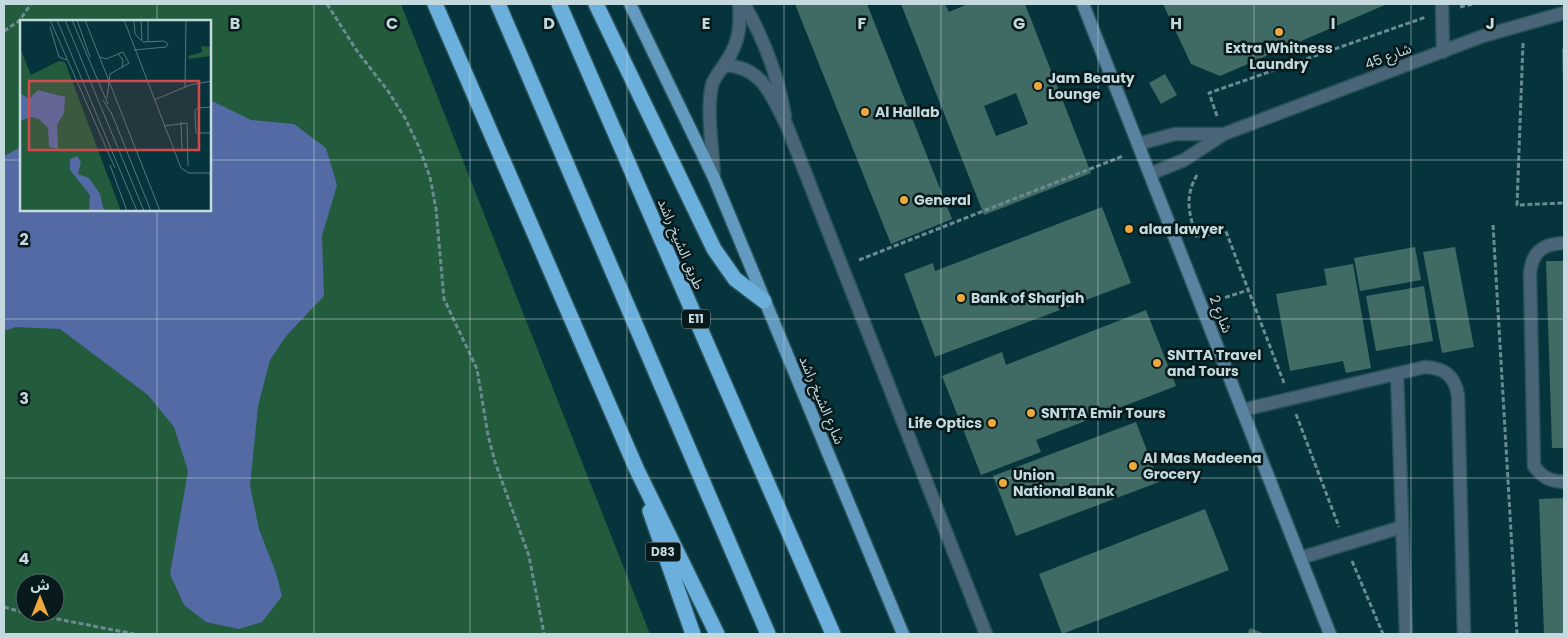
<svg xmlns="http://www.w3.org/2000/svg" width="1568" height="638" font-family="Poppins,'Noto Sans Arabic',sans-serif">
  <rect width="100%" height="100%" fill="#06343c"/>
  <!-- green -->
  <path fill="#225c3c" fill-rule="evenodd" d="M4,4H401L650,634H4ZM21,21H210V210H21ZM25,583H55V613H25Z"/>
  <!-- water -->
  <path fill="#536aa4" d="M210,100L251,120L294,124L326,148L337,185L322,236L324,296L287,335L270,360L258,406L250,486L259,529L276,573L282,596L262,622L239,629L206,622L184,605L170,574L188,471L174,427L148,395L60,329L16,327L4,331V156L21,147V210H210Z"/>
  <!-- building -->
  <path fill="#406b64" fill-rule="evenodd" d="M795,4H867L952,219L891,244Z
    M901,4H945L949,12L968,4H1025L1091,173L984,215ZM1016,93L1028,124L996,136L984,106Z
    M1163,4H1387L1220,76L1191,64Z
    M1562,49H1564V83H1563Z
    M1165,74L1177,95L1161,104L1149,83Z
    M1102,207L1131,283L935,357L904,274L933,263L935,271Z
    M1415,247L1421,280L1360,291L1354,258Z
    M1455,247L1474,347L1442,353L1423,252Z
    M1546,261H1564V448H1552Z
    M1353,264L1371,368L1346,373L1343,361L1290,371L1276,294L1327,285L1324,269Z
    M1424,286L1433,341L1376,351L1366,296Z
    M1146,310L1176,386L1036,440L1041,452L981,475L942,376L1002,352L1006,365Z
    M1136,422L1159,482L1016,536L993,476Z
    M1564,498V634H1544L1539,499Z
    M1205,509L1229,570L1062,634L1039,574Z
    M1250,628L1265,634H1247Z"/>
  <g fill="none" stroke-linecap="round" stroke-linejoin="round">
    <defs>
      <path id="lane" d="M744,4C764,39 778,75 785,116
        M1442,4L1443,52
        M724,65C763,67 771,95 787,126L986,634
        M1138,144L1175,134H1224
        M1150,174L1184,160L1224,134L1483,36L1564,13
        M714,178C713,150 706,112 712,85C715,76 721,70 726,62C739,43 741,26 739,4
        M1564,243C1542,244 1532,252 1530,274L1534,466C1543,478 1550,481 1564,482
        M1397,374L1406,634
        M1242,410L1425,367C1445,368 1455,376 1458,396L1464,634
        M1300,558L1402,527"/>
      <path id="secondary" d="M1083,4L1330,634"/>
      <path id="primary" d="M630,4L714,178L903,634"/>
      <path id="highway" d="M435,4L637,470L717,634
        M498,4L768,634
        M559,4L833,634
        M596,4L714,249L735,279L764,301
        M650,511L693,634"/>
    </defs>
    <!-- lane casing -->
    <use href="#lane" stroke="#285259" stroke-width="15"/>
    <!-- secondary casing -->
    <use href="#secondary" stroke="#285259" stroke-width="15"/>
    <!-- primary casing -->
    <use href="#primary" stroke="#285259" stroke-width="15"/>
    <!-- highway casing -->
    <use href="#highway" stroke="#285259" stroke-width="18"/>
    <!-- path -->
    <path stroke="#6a8b91" stroke-width="3" stroke-dasharray="5 2.5" stroke-linecap="butt" d="M327,4L357,51L388,91L405,118L419,147L430,177L436,209L444,299L477,369L488,435L495,462L529,556L544,634
      M1460,7L1473,4
      M4,31L19,21L31,4
      M1523,43L1517,205L1564,203
      M1217,116L1209,93L1426,17
      M1197,175C1184,197 1189,215 1197,238L1225,229L1284,383
      M1493,225L1517,634
      M859,260L1123,156
      M1218,300L1248,290
      M1296,414L1339,527
      M1352,561L1383,634
      M4,607L25,613
      M27,613L134,634"/>
    <!-- lane -->
    <use href="#lane" stroke="#4a6577" stroke-width="12"/>
    <!-- secondary -->
    <use href="#secondary" stroke="#5883a1" stroke-width="12"/>
    <!-- primary -->
    <use href="#primary" stroke="#629ac0" stroke-width="12"/>
    <!-- highway -->
    <use href="#highway" stroke="#6bafdd" stroke-width="15"/>
  </g>
  <!-- grid -->
  <path fill="none" stroke="#c3d9dd" stroke-width="1" stroke-opacity="0.55" d="M157,4V21M314,4V634M470,4V634M627,4V634M784,4V634M941,4V634M1098,4V634M1254,4V634M1411,4V634M4,160H21M210,160H1564M157,210V634M4,319H1564M4,478H1564"/>
  <!-- markers -->
  <g fill="#eea83c" stroke="#08191c" stroke-width="2">
    <circle cx="1279" cy="32" r="5"/>
    <circle cx="1038" cy="86" r="5"/>
    <circle cx="865" cy="112" r="5"/>
    <circle cx="904" cy="200" r="5"/>
    <circle cx="1129" cy="229" r="5"/>
    <circle cx="961" cy="298" r="5"/>
    <circle cx="1157" cy="363" r="5"/>
    <circle cx="1031" cy="413" r="5"/>
    <circle cx="992" cy="423" r="5"/>
    <circle cx="1133" cy="466" r="5"/>
    <circle cx="1003" cy="483" r="5"/>
  </g>
  <g text-anchor="middle" stroke-width="5" stroke-linejoin="round" paint-order="stroke">
    <!-- shield labels -->
    <g fill="#08191c" stroke="#8b9fa3" stroke-width="1">
      <rect x="682" y="309.5" width="28" height="19" rx="4"/>
      <rect x="645.5" y="542.5" width="35" height="19" rx="4"/>
    </g>
    <g font-size="12" font-weight="bold" fill="#c3d9dd">
      <text x="696" y="323">E11</text>
      <text x="663" y="556">D83</text>
    </g>
    <!-- poi labels -->
    <g font-size="14" font-weight="bold" fill="#c3d9dd" stroke="#08191c" text-anchor="start">
      <text x="1279" y="53" text-anchor="middle">Extra Whitness<tspan x="1279" dy="16">Laundry</tspan></text>
      <text x="1048" y="83">Jam Beauty<tspan x="1048" dy="16">Lounge</tspan></text>
      <text x="875" y="117">Al Hallab</text>
      <text x="914" y="205">General</text>
      <text x="1139" y="234">alaa lawyer</text>
      <text x="971" y="303">Bank of Sharjah</text>
      <text x="1167" y="360">SNTTA Travel<tspan x="1167" dy="16">and Tours</tspan></text>
      <text x="1041" y="418">SNTTA Emir Tours</text>
      <text x="982" y="428" text-anchor="end">Life Optics</text>
      <text x="1143" y="463">Al Mas Madeena<tspan x="1143" dy="16">Grocery</tspan></text>
      <text x="1013" y="480">Union<tspan x="1013" dy="16">National Bank</tspan></text>
    </g>
    <!-- street labels -->
    <g font-size="14" fill="#c3d9dd" stroke="#08191c">
      <text transform="translate(1388 56) rotate(-21)" y="5">شارع 45</text>
      <text transform="translate(681 244) rotate(67)" y="5">طريق الشيخ راشد</text>
      <text transform="translate(1221 314) rotate(69)" y="5">شارع 2</text>
      <text transform="translate(822 400) rotate(67)" y="5">شارع الشيخ راشد</text>
    </g>
  </g>
  <!-- overview -->
  <g transform="translate(20 20)">
    <rect width="191" height="191" fill="#06343c"/>
    <path d="M181,26L191,27V36L169,39L168,36L182,32ZM0,28L11,55L39,41L45,42L101,191H0Z" fill="#225c3c"/>
    <path d="M18,70L45,77L44,93L37,105L38,129L29,127L28,108L19,99L11,97L0,101V73L9,79ZM57,136L61,142L58,154L69,158L80,174L84,191H69L70,175L50,150V139Z" fill="#536aa4"/>
    <path fill="none" stroke="#52767c" stroke-width="1" d="M30,0L95,148M37,0L117,191M45,0L124,191M52,0L88,84M57,0L70,37M65,0L140,191M104,0L161,148L169,153H192M121,0L122,20M128,0V22M30,7L39,37L47,40M114,30L146,27L148,24L144,21L123,22L115,14L114,0M98,34L103,40L102,48M80,37L86,39L103,32L109,43L90,54L87,78M165,67L166,0M83,80L92,94M134,80L170,65L192,61M192,87L177,88L175,91L176,113H192M91,92L131,191M161,102L162,131M144,106L167,103L168,146M90,145L107,191M190,153L191,175"/>
    <path fill="#d24b4c" fill-opacity="0.15" stroke="#d24b4c" stroke-width="2.5" d="M9,61H179V130H9Z"/>
    <rect width="191" height="191" fill="none" stroke="#c3d9dd" stroke-width="2.5"/>
  </g>
  <g font-size="16" text-anchor="middle" font-weight="bold" fill="#c3d9dd" stroke="#08191c" stroke-width="5" stroke-linejoin="round" paint-order="stroke">
    <text x="235" y="29">B</text>
    <text x="392" y="29">C</text>
    <text x="549" y="29">D</text>
    <text x="706" y="29">E</text>
    <text x="862" y="29">F</text>
    <text x="1019" y="29">G</text>
    <text x="1176" y="29">H</text>
    <text x="1333" y="29">I</text>
    <text x="1490" y="29">J</text>
    <text x="24" y="245">2</text>
    <text x="24" y="404">3</text>
    <text x="24" y="564">4</text>
  </g>
  <!-- border -->
  <rect width="1568" height="638" fill="none" stroke="#c3d9dd" stroke-width="10"/>
  <!-- north arrow -->
  <g transform="translate(40 598)"><circle r="24" fill="#08191c" stroke="#536669"/>
  <path d="M0-4L9 19L0 12L-9 19Z" fill="#eea83c"/>
  <text y="-8" font-size="14" font-weight="bold" text-anchor="middle" fill="#c3d9dd">ش</text>
  </g>
</svg>
